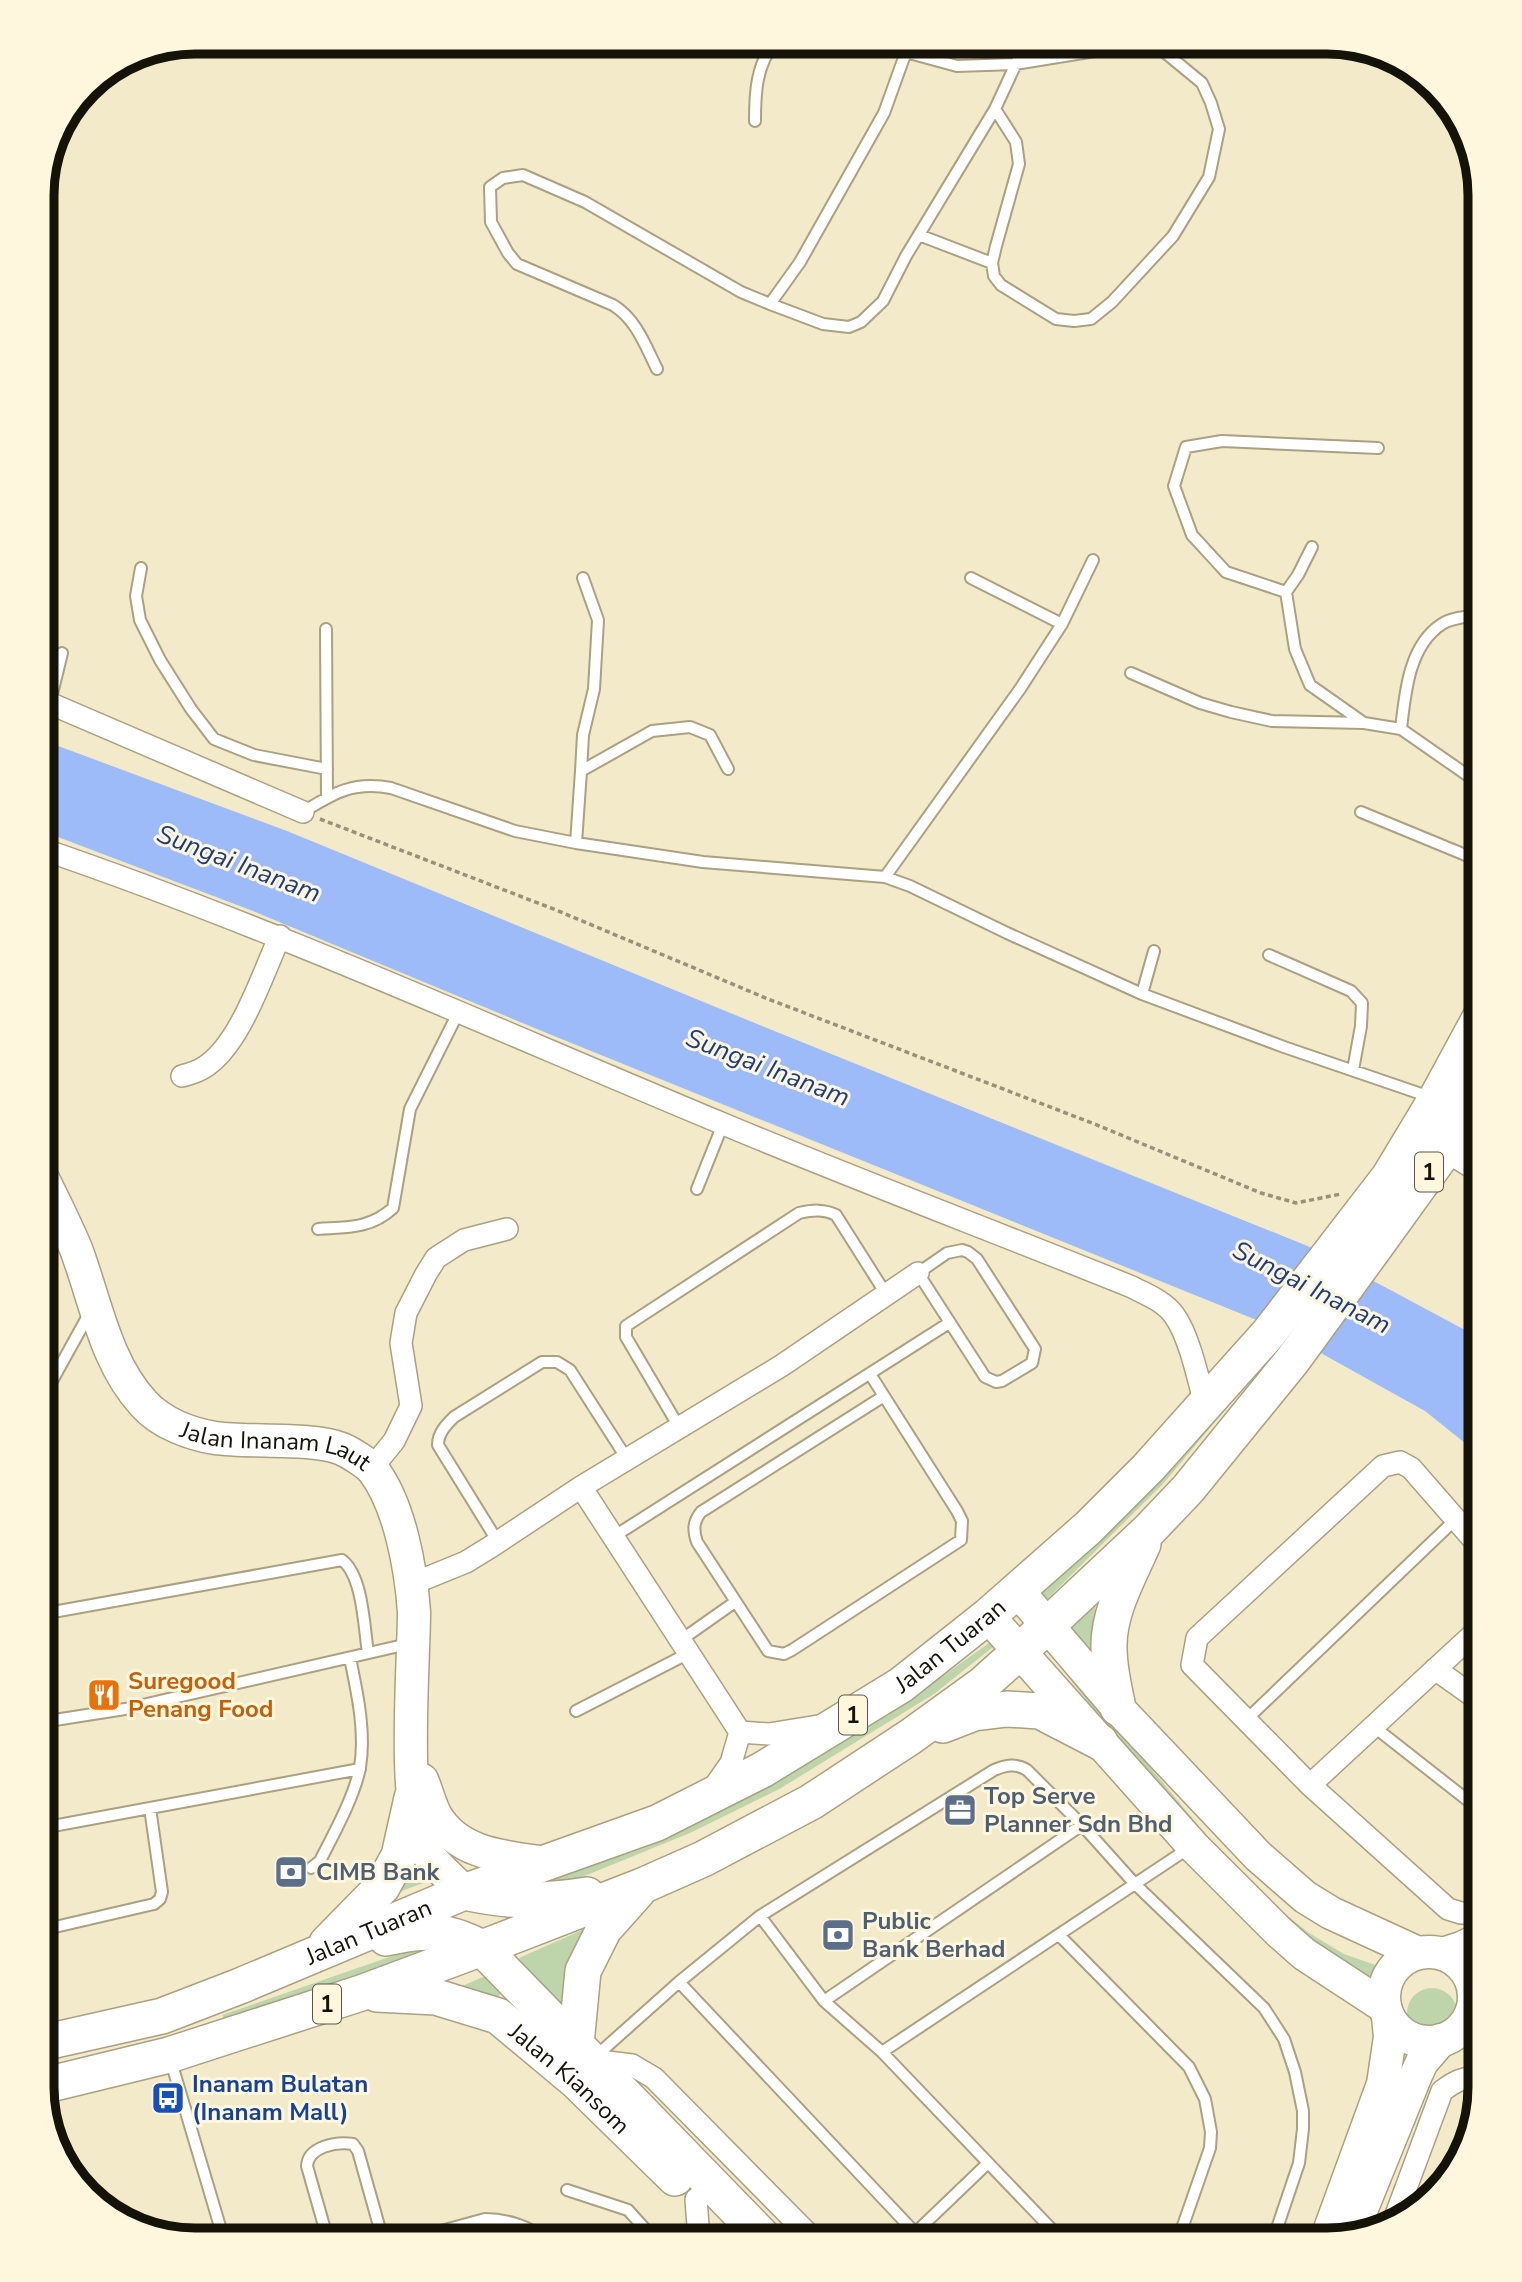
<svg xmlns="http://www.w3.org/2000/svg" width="1522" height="2282" font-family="'Nunito Sans',sans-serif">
  <rect width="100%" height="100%" fill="#f2eac9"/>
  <!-- green -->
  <path fill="#bed4aa" d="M1271,1355L1163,1484L1043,1603L1040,1599L1046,1583Z
    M1096,1603L1091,1634L1093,1652L1069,1627Z
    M989,1643L993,1647L934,1694L781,1788L690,1833L555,1888H521L642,1849L687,1829L774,1783L929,1686Z
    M1056,1654L1212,1842L1278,1908L1309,1933L1344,1954L1398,1973L1378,2001L1334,1978L1176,1816L1054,1658Z
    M413,1862L429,1881L396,1893Z
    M589,1927L567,2017L519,1958Z
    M424,1945L428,1950L323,1988L224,2019L222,2015Z
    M490,1974L505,1988L496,1999L455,1989Z
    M1407 2013a25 25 0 1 1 50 0a25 25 0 1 1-50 0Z"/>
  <!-- water -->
  <path fill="#9dbbf8" d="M42,740L287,831L762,1026L1310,1247L1480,1338V1455L1425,1411L1274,1327L554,1036L253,911L42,831Z"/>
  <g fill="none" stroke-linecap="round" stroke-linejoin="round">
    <defs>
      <path id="lane" d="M869,42L957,66L1015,64L1132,45L1162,50L1202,83L1211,103L1219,129L1209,177L1173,236L1112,302L1091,319L1074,321L1056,319L1001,285L994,276L992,263L996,246L1019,164L1016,142L995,109
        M939,61L948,42
        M755,121C755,93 756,65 775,42
        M919,235L992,263
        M770,304L823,324L849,327L861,322L883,301L906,256L995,109L1026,42
        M657,369C645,345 636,319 613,305L517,264L508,253L491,222L490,187L503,178L523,175L585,202L741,292L770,304L800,262L884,113L906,52
        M141,568L136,596L140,620L160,660L191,709L214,739L254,755L327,769
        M971,578L1062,624
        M1286,592L1298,575L1312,547
        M326,629L327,797
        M1131,673L1200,703L1231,712L1272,721L1364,723L1401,729L1480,784
        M50,702L62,653
        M1364,723L1310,685L1295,649L1286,592L1226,572L1192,535L1174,486L1186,447L1222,441L1378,448
        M1401,729C1405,693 1409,645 1442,624C1452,617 1468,617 1480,615
        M581,771L583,735L594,689L598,620L583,578
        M303,812C334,793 353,781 391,788L515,831L576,843L703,862L885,877L910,886L1007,933L1142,994L1284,1047L1433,1098
        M1361,812L1480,861
        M576,843L581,771L652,731L690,727L710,735L728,769
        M885,877L1020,689L1062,624L1093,560
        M1269,955L1351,991L1362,1003L1361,1026L1353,1070
        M1142,994L1154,951
        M697,1189L723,1124
        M318,1229C347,1227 370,1229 393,1208L410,1109L459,1011
        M962,1250L968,1252L977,1259L1035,1349L1032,1363L1002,1381L996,1382L985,1377L918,1273L947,1253Z
        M870,1374L957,1511L962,1521L961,1540L792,1650L784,1654L768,1651L697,1542C693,1530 693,1522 701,1512L884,1396
        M42,1399L89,1314
        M679,1427L626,1337V1326L799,1213C813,1210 824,1209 836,1215L886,1294
        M613,1537L949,1323
        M498,1542L438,1445C438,1433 446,1425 454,1417L542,1362H557L570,1370L627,1459
        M42,1614L342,1560C363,1576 364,1627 368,1653
        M681,1640L735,1602
        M576,1711L689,1653
        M1246,1720L1456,1519
        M42,1722L125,1709L408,1644
        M1373,1726L1480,1810
        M42,1828L360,1769
        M311,1868L320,1861L324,1853C336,1830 356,1792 360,1767C366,1732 357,1692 350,1658
        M760,1916L824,2001L882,2052L1062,2240
        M42,1930L154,1904L160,1899L162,1892L150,1808
        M1059,1935L1189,2067L1205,2099L1211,2132L1210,2148L1178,2240
        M679,1982L922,2240
        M824,2001L1082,1825
        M882,2052L1189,1848
        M596,2056L679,1982L760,1916L994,1770C1006,1765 1016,1763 1027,1770L1082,1825L1135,1884L1264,2008L1284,2039L1295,2072L1303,2111V2129L1299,2163L1273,2240
        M170,2058L224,2240
        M567,2190L628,2210L655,2240
        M915,2233L988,2163
        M328,2240L307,2166C308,2147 336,2141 353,2144L358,2151L383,2240
        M408,2240L485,2219C504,2219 531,2226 544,2240
        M881,2240L897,2233H915L914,2237"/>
      <path id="street" d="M42,700L303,812
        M42,849C273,928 495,1029 721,1123C857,1180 996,1232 1132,1287C1147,1295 1164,1301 1174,1315C1189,1335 1199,1381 1205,1405
        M182,1076C189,1074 197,1072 203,1068C240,1046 262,975 280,936
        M372,1468L394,1441L411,1406L401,1343L406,1313L426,1274L436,1258L464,1240L507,1229
        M581,1487L740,1732L731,1763L712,1790
        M412,1584L466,1562L492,1546L581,1487L781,1366L918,1273
        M1435,1669L1480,1701
        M740,1732L769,1734L818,1726
        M1310,1785L1480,1628
        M1480,1906L1472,1913H1461L1448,1909L1310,1785L1192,1665L1197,1638L1383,1466L1400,1462L1411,1468L1480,1547
        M1431,1952L1459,1943L1480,1933
        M1470,1977L1480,1954
        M591,2060L632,2065L654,2078L814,2240
        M1394,2220L1442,2091C1454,2082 1465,2075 1480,2080
        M694,2240L698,2226L696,2199"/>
      <g id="secondary">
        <path d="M1448,1146L1480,1166"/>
        <path id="s1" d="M42,1177C54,1201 66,1225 76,1249C96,1302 105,1362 144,1404C161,1423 190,1434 215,1438C251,1443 312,1437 342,1449C351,1453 367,1463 373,1470C400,1505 411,1569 414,1612C414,1662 401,1817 427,1853C437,1867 452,1879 464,1892"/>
        <path d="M1017,1590L1118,1708L1258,1856L1305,1897L1331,1913L1418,1953"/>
        <path d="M988,1616L1193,1846L1278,1931L1304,1954L1385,2007"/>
        <path d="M422,1780C427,1791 430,1805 436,1816C459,1855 506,1857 546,1863"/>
        <circle cx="1429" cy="1997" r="45"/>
        <path d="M1352,2233L1416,2075L1422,2062L1441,2040"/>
        <path d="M1326,2240L1383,2084L1390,2037L1388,2016"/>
      </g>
      <g id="primary">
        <path d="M1118,1708C1114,1688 1109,1669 1109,1648C1108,1612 1129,1576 1143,1544"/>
        <path d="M943,1725L974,1713L1007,1709L1040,1711L1100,1742"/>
        <path d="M469,1893C512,1902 544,1902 587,1895"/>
        <path d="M386,1938C426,1929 445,1929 482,1948L766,2240"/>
        <path d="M327,1943L382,1887L399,1856L412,1798"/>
        <path id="s2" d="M377,1994L436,1997L498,2016L576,2081L675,2178"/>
        <path id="s3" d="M42,2043L162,2016L240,1986L464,1892L657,1823L762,1770L901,1685L988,1616L1089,1527L1148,1468L1268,1334L1389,1177L1436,1099L1480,1018"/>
        <path d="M576,2044L583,1971L604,1929L638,1891"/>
        <path d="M42,2086L169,2055L361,1993L482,1948L642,1886L703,1859L811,1802L910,1737L982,1685L1020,1651L1148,1531L1188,1489L1292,1361L1370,1254L1448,1146L1480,1085"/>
      </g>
    </defs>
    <!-- lane casing -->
    <use href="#lane" stroke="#a9a182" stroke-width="14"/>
    <!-- street casing -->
    <use href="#street" stroke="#a9a182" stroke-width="24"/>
    <!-- secondary casing -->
    <use href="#secondary" stroke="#a9a182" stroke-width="35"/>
    <!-- primary casing -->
    <use href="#primary" stroke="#a9a182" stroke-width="38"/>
    <!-- path -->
    <path stroke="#979179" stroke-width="3.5" stroke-dasharray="5 3.5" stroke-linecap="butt" d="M320,819L556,910L768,999L1092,1123L1261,1193L1296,1203L1341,1194"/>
    <!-- lane -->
    <use href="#lane" stroke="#fff" stroke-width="10"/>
    <!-- street -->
    <use href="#street" stroke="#fff" stroke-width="21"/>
    <!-- secondary -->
    <use href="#secondary" stroke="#fff" stroke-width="32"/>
    <!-- primary -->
    <use href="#primary" stroke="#fff" stroke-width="35"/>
  </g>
  <!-- icons -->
  <defs>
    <symbol id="restaurant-square" viewBox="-11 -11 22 22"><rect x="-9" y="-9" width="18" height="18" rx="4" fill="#e8710a" stroke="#fef7dd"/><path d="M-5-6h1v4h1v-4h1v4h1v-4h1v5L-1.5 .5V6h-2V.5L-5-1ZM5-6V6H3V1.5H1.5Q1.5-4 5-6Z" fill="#fff"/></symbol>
    <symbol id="office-square" viewBox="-11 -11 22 22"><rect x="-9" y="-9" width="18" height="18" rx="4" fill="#5c6f8a" stroke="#fef7dd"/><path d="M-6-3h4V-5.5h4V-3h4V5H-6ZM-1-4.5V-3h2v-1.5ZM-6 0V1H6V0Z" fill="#fff"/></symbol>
    <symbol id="bank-square" viewBox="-11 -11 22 22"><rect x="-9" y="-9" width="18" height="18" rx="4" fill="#5c6f8a" stroke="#fef7dd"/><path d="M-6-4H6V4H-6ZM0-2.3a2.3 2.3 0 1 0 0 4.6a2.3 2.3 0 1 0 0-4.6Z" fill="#fff"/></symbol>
    <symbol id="bus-square" viewBox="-11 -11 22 22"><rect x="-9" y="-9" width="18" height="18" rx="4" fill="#1a4fb4" stroke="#fef7dd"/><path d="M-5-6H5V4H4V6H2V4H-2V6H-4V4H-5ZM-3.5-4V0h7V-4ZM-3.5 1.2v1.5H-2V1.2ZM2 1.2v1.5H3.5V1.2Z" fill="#fff"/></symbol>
  </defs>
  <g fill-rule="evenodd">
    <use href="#restaurant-square" x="85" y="1676" width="38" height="38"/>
    <use href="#office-square" x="941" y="1791" width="38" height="38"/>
    <use href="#bank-square" x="272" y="1853" width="38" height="38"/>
    <use href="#bank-square" x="819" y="1916" width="38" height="38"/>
    <use href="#bus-square" x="149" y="2079" width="38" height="38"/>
  </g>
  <g text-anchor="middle" stroke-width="6" stroke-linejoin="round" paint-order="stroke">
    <!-- shield labels -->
    <g fill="#fef7dd" stroke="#5b5747" stroke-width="2">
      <rect x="1415" y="1152.5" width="28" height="39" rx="5"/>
      <rect x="839" y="1695.5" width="28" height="39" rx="5"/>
      <rect x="313" y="1984.5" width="28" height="39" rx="5"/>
    </g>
    <g font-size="23" font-weight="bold" fill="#151207">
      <text x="1429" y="1180">1</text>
      <text x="853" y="1723">1</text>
      <text x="327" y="2012">1</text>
    </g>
    <!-- street labels -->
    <g font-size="24" fill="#151207" stroke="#fef7dd">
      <text dy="8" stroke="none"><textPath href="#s1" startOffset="392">Jalan Inanam Laut</textPath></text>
      <text dy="8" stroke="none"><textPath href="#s3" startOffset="998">Jalan Tuaran</textPath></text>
      <text dy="8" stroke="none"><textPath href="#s3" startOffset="346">Jalan Tuaran</textPath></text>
      <text dy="8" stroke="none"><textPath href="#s2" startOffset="219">Jalan Kiansom</textPath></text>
    </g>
    <!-- food labels -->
    <g font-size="24" font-weight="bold" fill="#c56008" stroke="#fef7dd" text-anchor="start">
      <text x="128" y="1689">Suregood<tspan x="128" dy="28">Penang Food</tspan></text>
    </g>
    <!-- service labels -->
    <g font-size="24" font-weight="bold" fill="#4e5e75" stroke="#fef7dd" text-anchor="start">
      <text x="984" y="1804">Top Serve<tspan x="984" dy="28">Planner Sdn Bhd</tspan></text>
      <text x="316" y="1880">CIMB Bank</text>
      <text x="862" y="1929">Public<tspan x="862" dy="28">Bank Berhad</tspan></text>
    </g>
    <!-- transit labels -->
    <g font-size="24" font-weight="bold" fill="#164399" stroke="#fef7dd" text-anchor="start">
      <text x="192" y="2092">Inanam Bulatan<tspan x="192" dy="28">(Inanam Mall)</tspan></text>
    </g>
    <!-- water labels -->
    <g font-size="26" font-style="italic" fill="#1f3c83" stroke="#fef7dd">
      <text transform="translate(239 863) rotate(21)" y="9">Sungai Inanam</text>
      <text transform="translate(768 1067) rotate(21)" y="9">Sungai Inanam</text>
      <text transform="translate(1312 1287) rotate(27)" y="9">Sungai Inanam</text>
    </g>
  </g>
  <!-- crop -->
  <path d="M0 0H1522V2282H0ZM195 54H1327A141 141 0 0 1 1468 195V2087A141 141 0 0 1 1327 2228H195A141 141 0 0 1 54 2087V195A141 141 0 0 1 195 54Z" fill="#fef7dd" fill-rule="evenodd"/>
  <path fill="none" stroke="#151207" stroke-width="9" d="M195 54H1327A141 141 0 0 1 1468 195V2087A141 141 0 0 1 1327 2228H195A141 141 0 0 1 54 2087V195A141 141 0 0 1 195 54Z"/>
</svg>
